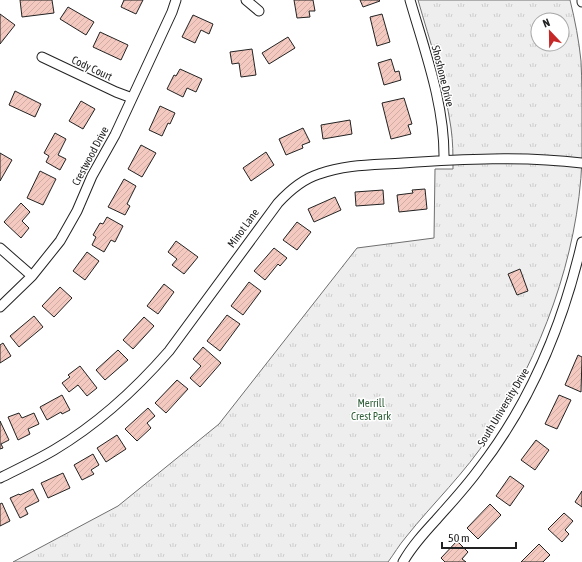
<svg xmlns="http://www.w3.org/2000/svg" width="582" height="562" font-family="'Asap Condensed',sans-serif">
  <defs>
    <pattern id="park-tufts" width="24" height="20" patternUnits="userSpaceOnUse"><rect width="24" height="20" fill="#eee"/><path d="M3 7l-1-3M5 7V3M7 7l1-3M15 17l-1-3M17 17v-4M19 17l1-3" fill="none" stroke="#ccc"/></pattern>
    <pattern id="building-hatch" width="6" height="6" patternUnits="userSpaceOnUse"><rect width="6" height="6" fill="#f3c9c0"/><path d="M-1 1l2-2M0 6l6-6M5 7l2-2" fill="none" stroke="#d0aca5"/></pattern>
  </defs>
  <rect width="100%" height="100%" fill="#fff"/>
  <!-- park -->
  <path fill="url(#park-tufts)" stroke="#6f6f6f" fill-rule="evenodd" d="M418,0H570C575,20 579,41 581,61C582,81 582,100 582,120C582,133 582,147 582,160C578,258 541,354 489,436C465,473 433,503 406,537C399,545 394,554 388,562H13L118,506L219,424L357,248L434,238L435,169H453C453,155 453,142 451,128C445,85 430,42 418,0ZM538,20H562V44H538Z"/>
  <!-- building -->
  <path fill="url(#building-hatch)" stroke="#222" d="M20,0H52L54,13L22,17Z
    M124,0H143L136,14L121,7Z
    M294,0H313L315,11H309L310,17L297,18Z
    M360,0H379L380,1L363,7Z
    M68,7L94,22L86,35L60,19Z
    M0,14L15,25L0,44Z
    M382,14L390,42L377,46L370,17Z
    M193,15L213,24L209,34L201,30L195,43L182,37Z
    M100,32L128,45L121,60L93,47Z
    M288,37L295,48L269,64L262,53Z
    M252,49L256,75L241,77L239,63L232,64L230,52Z
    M391,59L395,72L399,71L401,80L384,85L378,63Z
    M180,69L202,79L196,92L187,88L183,97L167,89L174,75L176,76Z
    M15,91L41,104L35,117L9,105Z
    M404,98L412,124L408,125L411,134L391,139L382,103Z
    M81,101L95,109L83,129L69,121Z
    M160,106L175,113L170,124L168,123L162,136L149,130Z
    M350,120L352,134L323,139L321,125Z
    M303,128L310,142L302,145L303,148L286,155L279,139Z
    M55,133L66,139L58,155L66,159L60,170L46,162L49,156L44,153Z
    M141,145L156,153L142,177L128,169Z
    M266,152L274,165L251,181L243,168Z
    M0,153L12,160L0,181Z
    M40,171L56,179L43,205L27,198Z
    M124,179L136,186L127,204L130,206L125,215L108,207Z
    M425,189L427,209L399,212L397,195L413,193L412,190Z
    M383,190L384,204L356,206L355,192Z
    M335,197L341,210L314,222L308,209Z
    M21,203L30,212L22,221L29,228L21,238L4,222Z
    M107,217L123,226L115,242L111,240L104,252L92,245L96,237L93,235L100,223L103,224Z
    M297,222L311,232L297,250L283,240Z
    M176,241L198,257L184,274L172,265L177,259L168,252Z
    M274,248L287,258L280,266L278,264L265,280L254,271Z
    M87,252L99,261L85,280L73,271Z
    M520,269L528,291L517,295L508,274Z
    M249,282L261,291L243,315L231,306Z
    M164,284L174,292L158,314L147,306Z
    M60,287L72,298L54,317L42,306Z
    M227,315L240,324L220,351L207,341Z
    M34,316L43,327L19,347L10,336Z
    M144,317L154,326L133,349L123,340Z
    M3,343L11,356L0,363V345Z
    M203,347L221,363L200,387L190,378L201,366L193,359Z
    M118,350L128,360L105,380L96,370Z
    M578,355L582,357L581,392L565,385Z
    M80,366L97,388L87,396L78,385L69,392L62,383L70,377L68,375Z
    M177,380L188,389L166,413L155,403Z
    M62,395L70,410L62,414L61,412L47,420L40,407Z
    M559,395L571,400L557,429L545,424Z
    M148,408L155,416L147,423L151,428L137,441L125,429Z
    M19,413L22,418L34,413L39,424L28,429L30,434L18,440L8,417Z
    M0,421L9,440L1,444L3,448L0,449Z
    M117,435L126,449L106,462L97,448Z
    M536,440L549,450L535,470L521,460Z
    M93,454L99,465L91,470L94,474L82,480L74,465Z
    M63,473L70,488L48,498L41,483Z
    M510,476L524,486L510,506L496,496Z
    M33,489L39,501L25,508L28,514L20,518L10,498L19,494L20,495Z
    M582,491V507L575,502Z
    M2,503L10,521L0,526V504Z
    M490,504L501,515L478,539L467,528Z
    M564,513L573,521L565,530L569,534L562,542L548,529Z
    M457,541L468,552L462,559L466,562H445L441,558Z
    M539,544L550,555L543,562H521Z"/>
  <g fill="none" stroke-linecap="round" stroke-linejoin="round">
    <defs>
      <path id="street" d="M246,0L259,11
        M410,0C425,52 445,105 444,160
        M582,0V2
        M42,57L116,92L132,98
        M0,248L32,276
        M0,307L32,276L60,241L77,211L92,176L115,135L172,12L176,0
        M0,478C18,469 37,460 54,450C98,424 135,390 169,351L278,203C290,190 303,179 319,174C346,164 375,165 403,163C462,159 523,156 582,163
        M403,562C412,546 424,533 436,520C451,503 466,487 479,469C531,402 563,324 582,242"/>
    </defs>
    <!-- street casing -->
    <use href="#street" stroke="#222" stroke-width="11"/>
    <!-- street -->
    <use href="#street" stroke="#fff" stroke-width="9"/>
  </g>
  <g text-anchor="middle" stroke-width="3" stroke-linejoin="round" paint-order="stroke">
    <!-- street labels -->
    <g font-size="11" fill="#222" stroke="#fff">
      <text transform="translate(92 68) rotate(25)" y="4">Cody Court</text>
      <text transform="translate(443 76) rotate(76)" y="4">Shoshone Drive</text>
      <text transform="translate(90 156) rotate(-62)" y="4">Crestwood Drive</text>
      <text transform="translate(243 228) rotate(-54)" y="4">Minot Lane</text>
      <text transform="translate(503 407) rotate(-59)" y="4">South University Drive</text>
    </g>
    <!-- park labels -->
    <g font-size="11" fill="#2f5e38" stroke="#fff">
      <text x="371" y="407">Merrill<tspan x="371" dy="13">Crest Park</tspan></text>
    </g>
  </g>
  <!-- north arrow -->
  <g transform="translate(550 32) rotate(338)"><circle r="19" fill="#ffffff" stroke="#a7a7a7"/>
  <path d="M0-3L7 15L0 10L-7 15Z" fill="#c62828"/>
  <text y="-6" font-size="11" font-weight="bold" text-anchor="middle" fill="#222222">N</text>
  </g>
  <!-- scale -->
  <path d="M442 542v6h74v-6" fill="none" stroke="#222222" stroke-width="2"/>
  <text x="448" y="542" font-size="12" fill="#222222" stroke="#ffffff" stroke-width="3" paint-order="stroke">50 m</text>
</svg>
